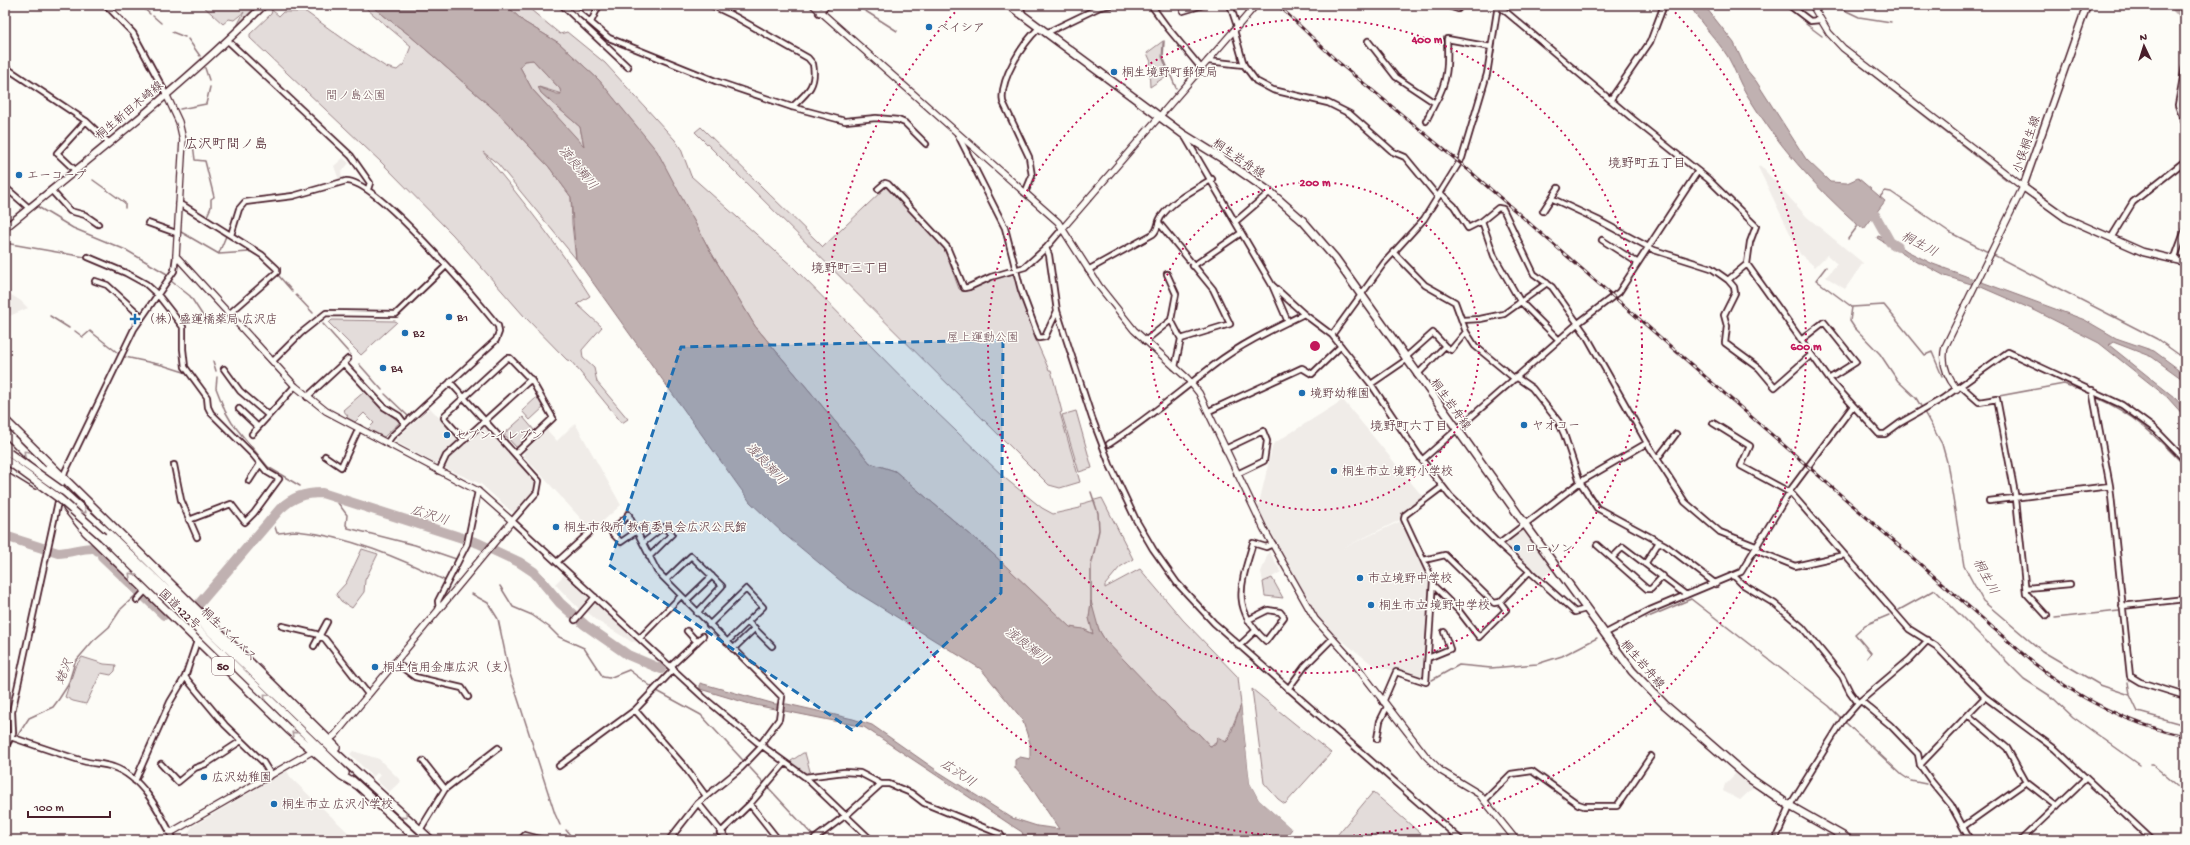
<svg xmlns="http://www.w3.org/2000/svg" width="2190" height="845" font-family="'Gochi Hand','Klee One',sans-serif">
  <rect width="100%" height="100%" fill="#fdfcf7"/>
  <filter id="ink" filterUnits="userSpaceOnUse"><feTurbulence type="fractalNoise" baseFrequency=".025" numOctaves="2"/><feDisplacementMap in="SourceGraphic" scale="8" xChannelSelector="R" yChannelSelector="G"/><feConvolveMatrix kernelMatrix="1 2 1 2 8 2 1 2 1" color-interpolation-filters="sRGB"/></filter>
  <g filter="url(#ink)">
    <!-- built -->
    <path fill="#f0ece8" d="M343,158L349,163L341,173L343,179L339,180L334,166Z
      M1760,165L1807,217L1863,263L1845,289L1826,277L1837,264L1827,255L1815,267L1800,254L1758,167Z
      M5,291L21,301L28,308L5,318Z
      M1343,400L1423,497L1403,512L1400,520L1343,548L1401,521L1430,578L1432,586L1424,679L1373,665L1335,635L1316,614L1258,508L1273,444Z
      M430,408L459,438V442L437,464L396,442V439Z
      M575,423L621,505L592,531L524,456V452L547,430L557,441Z
      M483,426H486L534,477L536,485L534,491L516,513L511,511L481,484L445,468L448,458Z
      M1523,529L1553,570L1542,578L1503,544Z
      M1269,551L1281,572L1263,582L1261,572Z
      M565,574L591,599L581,611L555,584Z
      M594,601L636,638L639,641L632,642L599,622L585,610Z
      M353,751L379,759L401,781L389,792L376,780L380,775L377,773L373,777L350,754Z
      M287,771L291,778L356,840H183L193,826Z
      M1736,773L1754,787L1740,800L1723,791L1725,784Z"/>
    <!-- green -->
    <path fill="#e3dcda" stroke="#967e82" d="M202,5H257L237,26L244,12L234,20L229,19L223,24Z
      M266,5L279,16L283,12H306L349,43L386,67L397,70L404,64L411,46L362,5H370L408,34L497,112L549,167L571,197L572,224L576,259L498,164L483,152C521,198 558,245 590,296L577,304L602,327L582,350L583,358L594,368L597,382L628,419L622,423L571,361L567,360L524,316L453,235L381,162L250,38V34L271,14L272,11Z
      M506,5H525L560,34L567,32L605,63L675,140L681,149L691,176L793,267L932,408L1006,479L1042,508L1053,514L1080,508L1081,504L1102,498L1133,559L1120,567L1105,585V588L1140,569L1183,620L1238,677L1241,705L1226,742L1222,740L1210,746L1198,733L1190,729C1163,699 1129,673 1105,640C1097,629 1094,615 1091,603L1089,618L1094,634L1083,629L1070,628L992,553L895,471L870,463L755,326L709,249L656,151L599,80L559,43L524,22Z
      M1163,41L1162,57L1169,74L1150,87L1149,66L1151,62L1147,53Z
      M533,60L560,89L562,94L539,87L541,93L580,127L584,147L532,89L520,67L525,61Z
      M701,127L823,247L886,187L943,245L959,289L966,291L992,279L1013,274L1015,276L1034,336L1049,370H1051L1062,412L1060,413L1080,482L1060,488L1049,485L695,132Z
      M332,320L395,321L397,322L361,355L329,323Z
      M365,391L383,410L400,422L384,437L368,429L374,423L364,413L355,422L346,417L348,416L343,410Z
      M538,396L544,407L530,420L522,411Z
      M1076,411L1092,468L1079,472L1062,415Z
      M523,417L534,430L535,433L519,447H516L504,434Z
      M362,549L378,554L365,580L364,592L352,608L341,601L336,594L346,583Z
      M1272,578L1283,598L1265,596L1263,582Z
      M82,657L104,664L116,665L115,671L111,675L101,673L86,704L73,701L65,697L75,667Z
      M1252,689L1331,753L1285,804L1278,799L1264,783Z
      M803,753H805L810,771L806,774L791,763V761Z
      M1373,792L1428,840H1333Z"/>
    <!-- water -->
    <path fill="#c0b1b1" stroke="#91777b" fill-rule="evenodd" d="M370,5H506L524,22L559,43L599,80L657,151L709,249L755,326L870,463L895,471L992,553L1070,627L1083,629L1093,634L1089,618L1091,601L1099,630L1105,640L1190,729L1198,733L1210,746L1215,745L1218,737L1226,742L1229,739L1241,705L1250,783L1259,800L1292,829L1288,834L1296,840H1052L1031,837L1024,838L1022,832L1014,827L864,727L750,704L700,689V683L775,704H787L853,719L872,725L939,772L1012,818L1037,826L1059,829L1029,784L1015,768V760L1020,757L1030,759V743L1022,719L981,669L848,587L784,534L750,502L576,259L571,197L549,167L497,112L408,34ZM533,60L560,89L561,94H557L538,87L541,93L580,127L584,146L532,89L520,67L525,61Z
      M1690,5H1704L1734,43L1746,69L1756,81L1806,159L1830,182L1847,183L1858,178L1885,201L1864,229L1860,226L1857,227V224C1814,186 1777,144 1747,95C1739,83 1735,69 1728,57C1716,38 1700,24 1690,5Z
      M1878,236L1895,242L1907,251L1933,264L2085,320L2116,338L2154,351L2185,374V381L2152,357L2113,342L2109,345L2174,397L2185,409V417L2167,397L2099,343L2036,311L1981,287L1945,276L1921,263H1918L1877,238Z"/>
    <!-- pier -->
    <path fill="#fdfcf7" d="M1241,703L1243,705L1252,783L1260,799L1294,828V831L1259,800L1250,783Z"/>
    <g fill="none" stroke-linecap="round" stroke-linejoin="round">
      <!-- stream -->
      <path stroke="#91777b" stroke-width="1.5" d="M140,5L150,14
        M856,5L897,31
        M1802,5V11
        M1838,7L1859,17L1891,22
        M153,16L161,23
        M1806,24L1822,36
        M172,32L185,37
        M188,39L200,56
        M1164,41L1163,57L1176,88
        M1849,57L2008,181
        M205,68L209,80
        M180,109L206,104L210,87
        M190,143L193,144L195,160L205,161L214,197L211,199V207L207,216
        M93,180L125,203V208
        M1880,197L1885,191L1891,192L1951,233L2157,339L2185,359
        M38,207L73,228L126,250L167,274
        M212,226L226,236L219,253
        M181,232L219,254L249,252
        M1848,239L1857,227
        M5,243L85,257
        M1826,267L1816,280L1852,307L1884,305L1925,355L1932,352L1942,376
        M278,275L292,291
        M171,281L190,296L203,316
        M296,295L313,313
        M1852,307L1850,321L1854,327L1880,354L1898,381L1916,398L1922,408
        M50,316L69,328
        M323,324L350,354
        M75,331L83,337L90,331L118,353
        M125,357L162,365L184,372
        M213,361L216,371
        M359,364L382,390
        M217,377L216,388L225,411L232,423L268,467L300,486
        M385,394L408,416
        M1999,396L2064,384L2075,388
        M2097,398C2133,413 2158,438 2185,466
        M1924,412L1942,444L1947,462L1964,566L1983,601L2042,651L2100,685L2130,695L2138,712L2185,725
        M339,498L338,503L347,515L346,525L348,528L415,545L456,559
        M275,527L277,533C283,533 290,531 296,531C348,536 400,558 446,581
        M500,586L513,607L532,615L549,627L559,637L584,648L603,677L609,678L629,670L657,691L701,715L817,840
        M472,594L488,603L498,619L509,671L555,814L560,825
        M1091,602V566L1099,530L1098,513L1091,492
        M1899,610L1935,590L2024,679L2052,697L2073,717L2140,765
        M1646,618L1691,599L1829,706L1841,718
        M2055,618L2119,611
        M1867,658L1871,653L1855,634L1865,625L1889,615
        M1432,680L1459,665L1491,668L1537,664L1562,656L1597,638
        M2128,682L2130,694
        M1845,722L1902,775L1911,781L1926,784
        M18,735L29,718L53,707L59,699L68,685L75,662L93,641L109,627L121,609L139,592
        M5,753L13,741
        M2150,765H2153L2185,792
        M566,830L574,840"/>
      <!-- river -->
      <path stroke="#c0b1b1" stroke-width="10" d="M2174,5L2185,16
        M1862,211L1875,215L1890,242L1898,247
        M5,536L58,553C71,553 82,547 95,548L98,551
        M102,556L141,593
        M144,596L164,615
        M199,604L280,509C293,497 304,493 322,493L478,543L519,562L534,572L560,603L585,625L628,655L661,669"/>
      <defs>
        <path id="minor" d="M106,5L133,33L166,94
          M562,5L628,67
          M570,5L609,38L718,82L792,107L845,121L876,118L898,120L905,123L926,144
          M711,5L734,16L808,58L813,64C817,86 807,93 792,107
          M1020,5L1023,15
          M1151,5L1167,27L1201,68
          M1230,5L1237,26
          M1445,5L1458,9L1461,5
          M1498,5L1633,119L1708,179L1756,226L1750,242L1747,264L1829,379L1879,434H1885L1900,423L1942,399L2008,352L2122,405L2156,430L2185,460
          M1789,5L1810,21L1820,20
          M1153,8L1158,5
          M1183,11L1203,5
          M819,13L827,5
          M591,22L599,5
          M1234,30L1244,65L1256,81L1273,90L1328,103L1350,114L1393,152L1405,157L1438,197
          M1046,33L1100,7L1111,5
          M228,41L351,156L370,183L368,189
          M1368,41L1396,77L1435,103C1448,82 1448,64 1447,39L1491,47
          M1208,61L1244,65
          M5,67L86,121L108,142
          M2185,67L2178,105L2185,124
          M1611,99L1650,42L1664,5
          M1426,121L1435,103
          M958,135L1005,228L1021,290L1039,338L1045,337L1057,311
          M1184,135L1272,285L1288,322
          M75,170L57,153L86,121
          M5,187L29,208
          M878,189L885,183L888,184L947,247L964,288L969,287L991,277L1025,267L1046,248L1063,228
          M51,190L70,211L85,215L98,224
          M1025,193L1032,176L1029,157L1003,102C999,80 1023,43 1039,28
          M1440,193L1454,206L1468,228L1482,221L1498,208L1503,209L1534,274L1552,287L1586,335L1647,443L1685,502L1720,532L1758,547
          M1553,199L1598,220L1654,250L1711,268L1728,280L1734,287L1735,293L1724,315L1727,326L1725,343L1759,368L1775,387L1811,355
          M179,204L184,206L262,255L277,269V272L229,314
          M1543,211L1558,188
          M1482,221L1494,256L1520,301L1559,340
          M1235,222L1270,192
          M148,223L176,233
          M1159,223L1213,289L1230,324L1181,339L1175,367
          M231,235L239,209L245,202L293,196L346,181C375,178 477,300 498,326L499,332L496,340L392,436L387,443
          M2111,238L2133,202L2185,161
          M1602,240L1638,263
          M1046,248L1049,255L1057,311L1092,418L1110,465L1136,520L1153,549L1177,583L1214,623L1461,840
          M1393,252L1425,285L1455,302L1466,332L1475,346L1515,379
          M88,257L126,273L146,284L158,295L183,327V349L185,367L207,397L208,407L211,413L254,456L267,472L279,479L254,513L245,522L231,504L189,520
          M2174,260L2185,230
          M1193,266L1241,233
          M1088,270L1153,234C1159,229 1157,223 1161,217C1173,200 1194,190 1212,179
          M1167,274L1176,294L1171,320L1181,339
          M1728,280L1747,264
          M95,281L107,285L142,317
          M1272,285L1304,314L1332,335L1371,384L1422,460L1450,496L1499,544L1575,612L1586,609
          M1462,320L1480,319L1504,314L1547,283
          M1332,335L1384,263L1424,219L1462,158L1487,74L1498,5
          M1801,340L1824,322L1856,362L1829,379
          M1145,341L1171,320
          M1445,346L1451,350L1466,332
          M1405,358L1433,333L1445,346L1417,375
          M273,361L301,333L326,313L396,314L446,266
          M344,364L384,407L399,416L405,424
          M224,369L240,391L268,415
          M1516,377L1532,388L1558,421L1564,434L1580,482L1597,508L1665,545L1716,584
          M450,382L539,481L537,492L512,521L703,697L757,742L805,777L871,840
          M1371,384L1406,360
          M1961,386L1979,402L1997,399L2016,499L2026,593L2047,616
          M2092,390L2110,486L2130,676L2140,682L2185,696
          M307,397L348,359
          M239,409L258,427
          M1209,411L1302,368L1312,374L1341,346
          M1713,423L1750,446L1741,466L1791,493L1909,629L1936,646L1985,697L2055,749L2152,840
          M252,434L295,386
          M464,440L444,418L445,415L507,358H510L532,381L553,418L516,453
          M1109,444C1146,420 1179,392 1214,365C1241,344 1273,329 1304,314
          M1225,449L1263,431L1267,441L1264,461L1237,474
          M325,456L341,467L359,428
          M1657,459L1676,434
          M1422,460L1577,324L1619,292L1698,171
          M174,465L181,500L197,537
          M439,471L446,456L531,379
          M249,481L260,464
          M60,489L65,472L134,329L174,271L176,256
          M1989,501L2110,486
          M628,514L657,571L782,697L779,719L760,745
          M629,515L613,529L612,533L621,542L637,531
          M643,543L663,527L672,534L649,557
          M1499,544L1580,482L1647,443
          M1597,545L1647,589H1651L1663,576
          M1755,550L1795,566L1844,555
          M1612,558L1623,547L1686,595
          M1424,560L1445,555L1494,603L1500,602L1530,571
          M557,562L589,533
          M1645,564L1659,542
          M1734,576L1742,584L1775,604L1802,627L1842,676L1850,692L1858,703
          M666,580L691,556L722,586L697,613
          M1434,586L1459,611L1479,637L1506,610L1500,602
          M2026,588L2070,584
          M137,600L146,590
          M686,601L712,576
          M2122,606L2185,599
          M439,609L438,601L467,544L478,491
          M575,620L595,597
          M1248,620L1268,610L1280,612L1284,617L1266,641C1230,608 1241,584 1253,543L1266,547L1273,544
          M748,622L772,646
          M709,625L746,589L763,607L727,642
          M282,626L316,634L325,639L368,694
          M687,631L697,642
          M1604,634L1650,610L1741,572L1792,488L1853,406
          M640,638L681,596
          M314,646L327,622
          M1239,646L1255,631
          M733,649L755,628
          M1428,658L1450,649L1444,632
          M395,662L415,677L462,688L468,697
          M671,666L703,636
          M185,677L225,725L263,762L271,775
          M1288,689L1305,666L1332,639
          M1861,701L1890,725L1918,754L1920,765L1932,782L1951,805L1970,840
          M1383,702L1396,672L1426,682L1433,581L1404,519L1405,515L1442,487
          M635,710L684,766L706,796
          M5,735C31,744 57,753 83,761C93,764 103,763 113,767C143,777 160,813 174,840
          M1377,739L1380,721L1387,707
          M5,747L13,733L12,712L59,497
          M423,761L445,789
          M161,764L178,782L195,768L206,764L241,741
          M1920,765L1985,697
          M559,766L635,710L674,669
          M805,777L844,772L860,773L881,784
          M135,781L170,702L185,677L197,641
          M2026,782L2057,806
          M1485,800L1511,774L1532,771L1578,804L1584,806H1617L1651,756
          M698,803L728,840
          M750,804L776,837L771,840
          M1964,826L2026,782L2007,748L1968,715
          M420,830L445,789L498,748
          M720,833L750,804L785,763
          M520,840L525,835L544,840
          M669,840L698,803L741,768L762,746
          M813,840L850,812L881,784H889L911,793L924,803L1000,834L1004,840
          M1775,840L1792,802L1843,720L1858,703L1910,659L1928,640
          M2021,840L2086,778"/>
        <path id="tertiary" d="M813,5L1058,222L1099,286L1134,330L1187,378L1199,393L1264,529L1315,619L1351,659L1425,755L1441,771L1479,794L1516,840
          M1812,5L1829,33L1843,48L2023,187L1945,347C1941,363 1946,376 1957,389
          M166,94L179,122L183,140L176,256L295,386L326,411L478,491L512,521L335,735L326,742
          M1063,228L1256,5
          M170,833L316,749"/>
        <path id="secondary" d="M2087,5L2023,187L2066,218L2143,252L2185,262
          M5,228C93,156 184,85 264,5"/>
        <path id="primary" d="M1009,5L1183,134L1220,157L1270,192L1303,221L1335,258L1527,527L1632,671L1665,705L1749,778L1790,806L1850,840"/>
        <path id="trunk" d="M5,420L336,747
          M5,432L43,470L53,483
          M5,466L36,485
          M49,468L56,478L59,491
          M61,490L107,532L336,753L431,840
          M67,508L86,532L289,730L342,776L357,785
          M103,537L345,773
          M353,781L418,840"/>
      </defs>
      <!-- minor casing -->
      <use href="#minor" stroke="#4a1f2b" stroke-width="8"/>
      <!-- tertiary casing -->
      <use href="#tertiary" stroke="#4a1f2b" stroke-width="8"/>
      <!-- secondary casing -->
      <use href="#secondary" stroke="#4a1f2b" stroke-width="9"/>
      <!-- primary casing -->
      <use href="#primary" stroke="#4a1f2b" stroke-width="10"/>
      <!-- trunk casing -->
      <use href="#trunk" stroke="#4a1f2b" stroke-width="10"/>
      <!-- minor -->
      <use href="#minor" stroke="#fdfcf7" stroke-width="4.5"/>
      <!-- tertiary -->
      <use href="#tertiary" stroke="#fdfcf7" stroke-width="5.5"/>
      <!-- secondary -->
      <use href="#secondary" stroke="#fdfcf7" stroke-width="6"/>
      <!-- primary -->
      <use href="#primary" stroke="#fdfcf7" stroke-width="7"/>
      <!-- trunk -->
      <use href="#trunk" stroke="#fdfcf7" stroke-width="7"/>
      <defs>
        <path id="rail" d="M1278,5L1338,62L1465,167L2031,661C2077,698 2127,724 2185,736"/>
      </defs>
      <!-- rail casing -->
      <use href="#rail" stroke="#4a1f2b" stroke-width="3"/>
      <!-- rail -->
      <use href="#rail" stroke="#fdfcf7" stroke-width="1.5" stroke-dasharray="4.5" stroke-linecap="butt"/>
      <defs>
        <path id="trunk-bridge" d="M9,453L61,490
          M5,459L60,499L103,537"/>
      </defs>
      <!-- trunk-bridge casing -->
      <use href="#trunk-bridge" stroke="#4a1f2b" stroke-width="10" stroke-linecap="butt"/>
      <!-- trunk-bridge -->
      <use href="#trunk-bridge" stroke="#fdfcf7" stroke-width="7"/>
    </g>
    <!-- one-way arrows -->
    <defs><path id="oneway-chevron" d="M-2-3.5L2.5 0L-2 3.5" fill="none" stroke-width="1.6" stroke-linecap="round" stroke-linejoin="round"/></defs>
    <g stroke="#ac999b">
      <use href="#oneway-chevron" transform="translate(26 453) rotate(-134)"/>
      <use href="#oneway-chevron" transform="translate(84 511) rotate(41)"/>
      <use href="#oneway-chevron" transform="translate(131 575) rotate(-135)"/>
      <use href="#oneway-chevron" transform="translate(266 696) rotate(-135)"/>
      <use href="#oneway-chevron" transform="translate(294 734) rotate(-138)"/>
      <use href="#oneway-chevron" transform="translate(405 816) rotate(42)"/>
    </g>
  </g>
  <!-- marked area -->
  <path fill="#1f6fb2" fill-opacity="0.2" stroke="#1f6fb2" stroke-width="3" stroke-dasharray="8 5" stroke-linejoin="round" d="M1003,340L1001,593L852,730L609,565L681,347Z"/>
  <!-- distance rings -->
  <g fill="none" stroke="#c2185b" stroke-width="2" stroke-dasharray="2 4">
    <circle cx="1315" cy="346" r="164"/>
    <circle cx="1315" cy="346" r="327"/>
    <path d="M1671 8A491 491 0 1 1 959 8"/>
  </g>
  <!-- markers -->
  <g fill="#1f6fb2" stroke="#fdfcf7" stroke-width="1.5">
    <circle cx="929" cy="27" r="4"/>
    <circle cx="1114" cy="72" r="4"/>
    <circle cx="19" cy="175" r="4"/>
    <circle cx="449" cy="317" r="4"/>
    <path d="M133 313h4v4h4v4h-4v4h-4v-4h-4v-4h4z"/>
    <circle cx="405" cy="333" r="4"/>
    <circle cx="383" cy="368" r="4"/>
    <circle cx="1302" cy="393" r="4"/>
    <circle cx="1524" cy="425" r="4"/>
    <circle cx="447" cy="435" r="4"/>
    <circle cx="1334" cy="471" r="4"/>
    <circle cx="556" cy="527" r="4"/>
    <circle cx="1517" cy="548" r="4"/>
    <circle cx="1360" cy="578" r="4"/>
    <circle cx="1371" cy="605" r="4"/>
    <circle cx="375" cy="667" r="4"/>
    <circle cx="204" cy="777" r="4"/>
    <circle cx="274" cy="804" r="4"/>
  </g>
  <g text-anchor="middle" stroke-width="3" stroke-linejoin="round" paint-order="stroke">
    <!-- shield labels -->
    <rect fill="#fdfcf7" stroke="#806168" stroke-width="1" x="212" y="657" width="22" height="18" rx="3"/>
    <g font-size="11" font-weight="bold" fill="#4a1f2b">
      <text x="223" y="670">50</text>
    </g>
    <!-- poi labels -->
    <g font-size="12" fill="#4a1f2b" stroke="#fdfcf7" text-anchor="start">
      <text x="937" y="31">ベイシア</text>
      <text x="1122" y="76">桐生境野町郵便局</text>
      <text x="27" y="179">エーコープ</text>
      <text x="457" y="321">B1</text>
      <text x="143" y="323">（株）盛運橋薬局 広沢店</text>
      <text x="413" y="337">B2</text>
      <text x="391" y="372">B4</text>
      <text x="1310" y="397">境野幼稚園</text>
      <text x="1532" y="429">ヤオコー</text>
      <text x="455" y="439">セブン-イレブン</text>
      <text x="1342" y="475">桐生市立 境野小学校</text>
      <text x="564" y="531">桐生市役所 教育委員会広沢公民館</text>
      <text x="1525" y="552">ローソン</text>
      <text x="1368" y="582">市立境野中学校</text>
      <text x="1379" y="609">桐生市立 境野中学校</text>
      <text x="383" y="671">桐生信用金庫広沢（支）</text>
      <text x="212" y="781">広沢幼稚園</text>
      <text x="282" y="808">桐生市立 広沢小学校</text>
    </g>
    <!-- park labels -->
    <g font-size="12" fill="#704e57" stroke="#fdfcf7">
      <text x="356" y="99">間ノ島公園</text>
      <text x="983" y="341">屋上運動公園</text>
    </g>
    <!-- street labels -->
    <g font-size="12" fill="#4a1f2b" stroke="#fdfcf7">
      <text transform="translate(129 110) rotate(-40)" y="4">桐生新田木崎線</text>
      <text transform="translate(2026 144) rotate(-71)" y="4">小俣桐生線</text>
      <text transform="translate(1239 158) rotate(34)" y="4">桐生岩舟線</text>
      <text transform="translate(1451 404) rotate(54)" y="4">桐生岩舟線</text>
      <text transform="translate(180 609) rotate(44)" y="4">国道122号</text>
      <text transform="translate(229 634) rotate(44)" y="4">桐生バイパス</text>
      <text transform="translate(1643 664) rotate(49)" y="4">桐生岩舟線</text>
    </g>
    <!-- neighbourhood labels -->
    <g font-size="13" fill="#4a1f2b" stroke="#fdfcf7">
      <text x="1647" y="167">境野町五丁目</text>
      <text x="850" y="272">境野町三丁目</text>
      <text x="1409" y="430">境野町六丁目</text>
    </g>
    <!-- water labels -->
    <g font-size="13" font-style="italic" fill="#73525a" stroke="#fdfcf7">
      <text transform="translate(579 167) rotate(50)" y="5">渡良瀬川</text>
      <text transform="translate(1920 243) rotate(28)" y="5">桐生川</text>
      <text transform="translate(767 463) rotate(47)" y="5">渡良瀬川</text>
      <text transform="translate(430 514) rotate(18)" y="5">広沢川</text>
      <text transform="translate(1987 576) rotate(62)" y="5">桐生川</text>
      <text transform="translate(1028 645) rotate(38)" y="5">渡良瀬川</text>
      <text transform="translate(63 671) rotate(-66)" y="5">姥沢</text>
      <text transform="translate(959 772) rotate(34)" y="5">広沢川</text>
    </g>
    <!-- quarter labels -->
    <g font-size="14" fill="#4a1f2b" stroke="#fdfcf7">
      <text x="226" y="148">広沢町間ノ島</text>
    </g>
  </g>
  <circle cx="1315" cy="346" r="6" fill="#c2185b" stroke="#fdfcf7" stroke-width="2"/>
  <g font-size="12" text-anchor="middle" font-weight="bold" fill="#c2185b" stroke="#fdfcf7" stroke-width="3" stroke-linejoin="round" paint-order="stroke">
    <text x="1427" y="43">400 m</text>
    <text x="1315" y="186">200 m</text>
    <text x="1806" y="350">600 m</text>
  </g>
  <!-- margin -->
  <rect width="2190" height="845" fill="none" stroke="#fdfcf7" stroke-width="20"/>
  <rect x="10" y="10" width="2170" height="825" fill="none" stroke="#4a1f2b" stroke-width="1.5" filter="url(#ink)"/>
  <!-- north arrow -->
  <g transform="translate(2144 46) rotate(356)" stroke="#fdfcf7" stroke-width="3" paint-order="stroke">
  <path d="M0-3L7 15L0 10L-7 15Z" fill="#4a1f2b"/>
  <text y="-6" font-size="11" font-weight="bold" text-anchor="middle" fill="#4a1f2b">N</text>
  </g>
  <!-- scale -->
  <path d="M28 811v6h82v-6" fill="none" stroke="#4a1f2b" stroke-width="2"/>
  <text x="34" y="811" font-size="12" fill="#4a1f2b" stroke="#fdfcf7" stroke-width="3" paint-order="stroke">100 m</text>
</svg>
